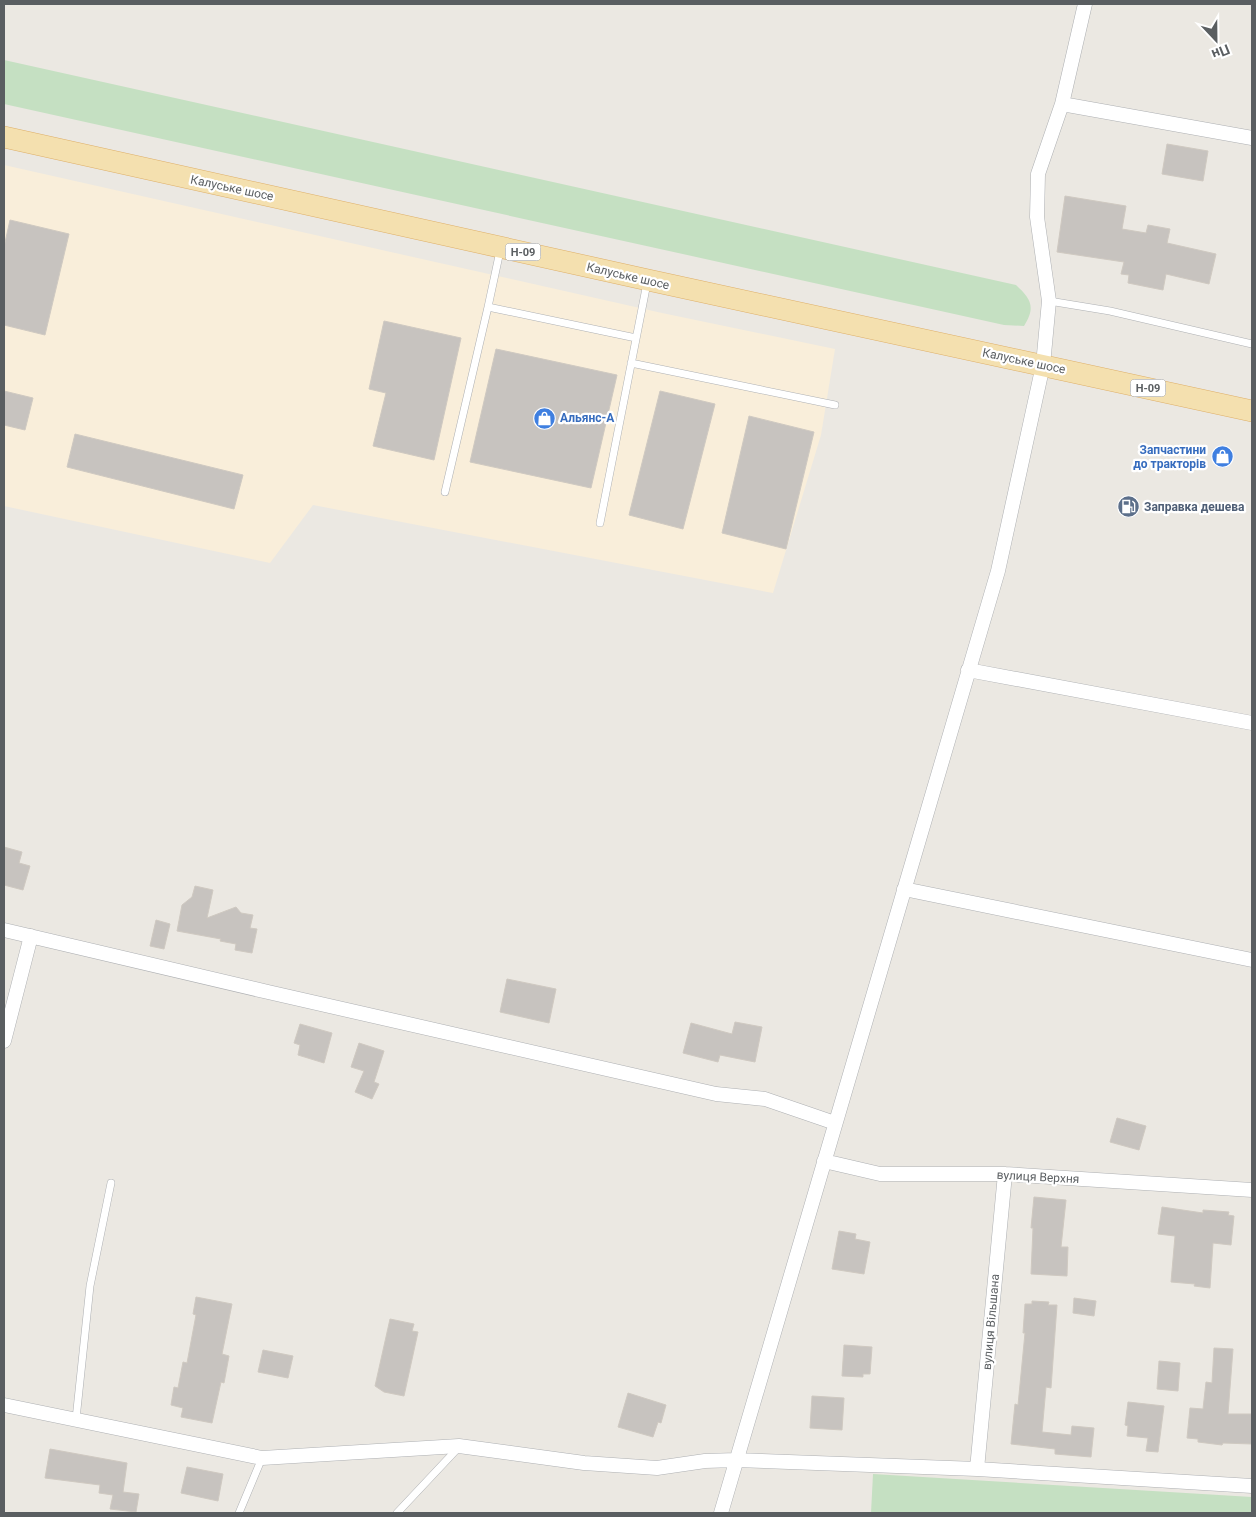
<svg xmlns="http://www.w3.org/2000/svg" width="1256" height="1517" font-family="Roboto,sans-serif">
  <rect width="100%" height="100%" fill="#ebe8e2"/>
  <!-- commercial -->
  <path fill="#f9eeda" d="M4,165L662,313L835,349L821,435L773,593L313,505L270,563L4,506Z"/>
  <!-- green -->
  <path fill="#c5e0c2" d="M4,60L1016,285C1031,299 1036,307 1024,326L1004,325L4,104Z
    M873,1474L1252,1497V1513H871Z"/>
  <!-- building -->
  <path fill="#c7c3bf" stroke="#cfc9c1" d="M1167,144L1208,151L1203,181L1162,174Z
    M1065,196L1126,206L1122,229L1146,233L1148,225L1170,229L1167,243L1216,254L1209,284L1166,274L1163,290L1128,283L1129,275L1121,274L1124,262L1057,252Z
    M10,220L69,234L45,335L4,325V247Z
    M384,321L461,338L434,460L373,446L386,393L369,389Z
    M496,349L617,375L591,488L470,462Z
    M4,391L33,398L25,430L4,425Z
    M660,391L715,404L683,529L629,515Z
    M749,416L814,432L786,549L722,533Z
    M75,434L243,475L234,509L67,467Z
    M4,847L22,852L19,863L30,866L23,890L4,885Z
    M195,886L213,890L207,918L236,907L241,913L253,915L250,928L257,929L252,953L235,950L236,944L220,941L221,939L177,931L182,905L192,897Z
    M156,920L170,924L164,949L150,946Z
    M507,979L556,989L549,1023L500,1012Z
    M735,1022L762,1027L755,1062L720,1055L718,1062L683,1053L691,1023L732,1034Z
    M300,1024L332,1033L324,1063L298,1055L300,1045L294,1043Z
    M359,1043L384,1051L374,1082L379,1084L372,1099L355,1092L364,1071L351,1067Z
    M1117,1118L1146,1126L1139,1150L1110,1142Z
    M1034,1197L1066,1200L1061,1247H1068L1067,1276L1031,1274L1033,1228H1031Z
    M1162,1207L1203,1213V1210L1229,1212L1228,1215L1234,1216L1231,1245L1213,1243L1210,1288L1194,1286L1195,1284L1171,1282L1175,1236L1158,1234Z
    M839,1231L856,1234L855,1239L870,1242L864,1274L832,1269Z
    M196,1297L232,1304L222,1354L229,1356L224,1383L221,1382L212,1423L181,1417L183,1408L171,1405L174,1387L178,1388L183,1362L187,1363L196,1315L193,1314Z
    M1074,1298L1096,1301L1094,1316L1073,1313Z
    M1032,1301L1049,1302L1048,1305H1057L1051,1388L1046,1387L1042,1432L1071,1435L1072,1426L1094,1428L1091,1457L1055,1454V1449L1011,1444L1015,1404L1018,1405L1025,1333H1023L1025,1304H1032Z
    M390,1319L414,1324L412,1331L418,1332L404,1396L384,1392L375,1386Z
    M844,1345L872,1347L870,1374H863V1377L842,1376Z
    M1214,1348L1233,1349L1228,1414H1252V1444L1223,1443L1222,1445L1198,1442V1439L1187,1438L1190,1408L1203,1409L1206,1382L1212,1383Z
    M263,1350L293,1356L288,1378L258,1372Z
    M1159,1361L1180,1363L1178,1391L1157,1389Z
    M628,1393L666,1405L661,1423L658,1422L653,1437L618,1427Z
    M812,1396L844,1398L842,1430L810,1428Z
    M1128,1402L1164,1406L1158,1452L1146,1451L1148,1438L1127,1436L1128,1426L1125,1425Z
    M50,1449L127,1463L123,1492L139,1494L136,1512L110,1509L113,1495L99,1493L100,1485L45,1478Z
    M187,1467L223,1474L218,1501L181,1493Z"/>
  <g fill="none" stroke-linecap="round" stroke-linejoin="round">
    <defs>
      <path id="lane" d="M1049,301L1110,311L1252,344
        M488,307L500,251
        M631,363L835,405
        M445,492L488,307L636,338
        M600,523L647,283
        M76,1419L90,1286L111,1183
        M239,1513L262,1458
        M397,1513L459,1447"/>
      <path id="street" d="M1062,104L1252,138
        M968,670L1252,723
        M904,889L1252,960
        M4,930L268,992L716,1094L765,1099L835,1123
        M4,1041L31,936
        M824,1161L880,1174H1005L1252,1190
        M4,1405L262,1458L459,1446L584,1463L657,1468L705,1461L736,1460L977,1469L1252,1486
        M977,1469L1005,1174
        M721,1513L998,571L1043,365L1049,301L1037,217L1038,174L1062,104L1085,4"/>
      <path id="primary" d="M4,137L648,280L1252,411"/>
    </defs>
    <!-- lane casing -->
    <use href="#lane" stroke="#aeb0b3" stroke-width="8"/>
    <!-- street casing -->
    <use href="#street" stroke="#aeb0b3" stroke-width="15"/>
    <!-- primary casing -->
    <use href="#primary" stroke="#deaf69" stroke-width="22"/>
    <!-- lane -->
    <use href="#lane" stroke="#fff" stroke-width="7"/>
    <!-- street -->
    <use href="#street" stroke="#fff" stroke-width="14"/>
    <!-- primary -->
    <use href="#primary" stroke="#f4e0af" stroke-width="21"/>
  </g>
  <!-- icons -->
  <defs>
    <symbol id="shop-disc" viewBox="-11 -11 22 22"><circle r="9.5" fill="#3f7fe0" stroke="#fff"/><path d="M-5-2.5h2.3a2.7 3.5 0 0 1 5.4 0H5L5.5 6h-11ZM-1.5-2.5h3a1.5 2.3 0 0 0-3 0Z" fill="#fff"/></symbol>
    <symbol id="fuel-disc" viewBox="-11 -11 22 22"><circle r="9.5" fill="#5c6f8a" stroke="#fff"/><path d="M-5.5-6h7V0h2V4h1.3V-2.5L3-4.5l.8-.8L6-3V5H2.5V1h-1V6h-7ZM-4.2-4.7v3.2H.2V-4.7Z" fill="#fff"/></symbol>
  </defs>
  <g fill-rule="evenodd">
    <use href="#shop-disc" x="532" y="406" width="25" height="25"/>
    <use href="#shop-disc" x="1210" y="444" width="25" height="25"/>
    <use href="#fuel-disc" x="1116" y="494" width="25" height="25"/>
  </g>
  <g text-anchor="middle" stroke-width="4.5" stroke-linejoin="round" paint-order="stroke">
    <!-- shield labels -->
    <g fill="#fff" stroke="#8c8e90" stroke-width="1">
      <rect x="505.5" y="243.5" width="35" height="17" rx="4"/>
      <rect x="1130.5" y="379.5" width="35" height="17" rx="4"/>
    </g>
    <g font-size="11" font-weight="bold" fill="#5a5e61">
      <text x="523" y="256">Н-09</text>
      <text x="1148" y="392">Н-09</text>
    </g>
    <!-- street labels -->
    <g font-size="12" fill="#5a5e61" stroke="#fff">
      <text transform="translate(232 188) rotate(12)" y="4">Калуське шосе</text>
      <text transform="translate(628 276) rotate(13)" y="4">Калуське шосе</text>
      <text transform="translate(1024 361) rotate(12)" y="4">Калуське шосе</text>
      <text transform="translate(1038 1177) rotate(3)" y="4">вулиця Верхня</text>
      <text transform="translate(991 1322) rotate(-85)" y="4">вулиця Вільшана</text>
    </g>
    <!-- shop labels -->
    <g font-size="12" font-weight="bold" fill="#366cbe" stroke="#fff" text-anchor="start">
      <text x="560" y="422">Альянс-А</text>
      <text x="1206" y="454" text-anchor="end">Запчастини<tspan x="1206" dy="14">до тракторів</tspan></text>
    </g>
    <!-- service labels -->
    <g font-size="12" font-weight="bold" fill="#4e5e75" stroke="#fff" text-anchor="start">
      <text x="1144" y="511">Заправка дешева</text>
    </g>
  </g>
  <!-- border -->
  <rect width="1256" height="1517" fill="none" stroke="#5a5e61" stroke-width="10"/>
  <!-- north arrow -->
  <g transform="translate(1216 40) rotate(158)" stroke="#ffffff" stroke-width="4" paint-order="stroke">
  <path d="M0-4L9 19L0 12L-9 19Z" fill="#5a5e61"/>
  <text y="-8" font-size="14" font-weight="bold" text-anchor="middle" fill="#5a5e61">Пн</text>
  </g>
</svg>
